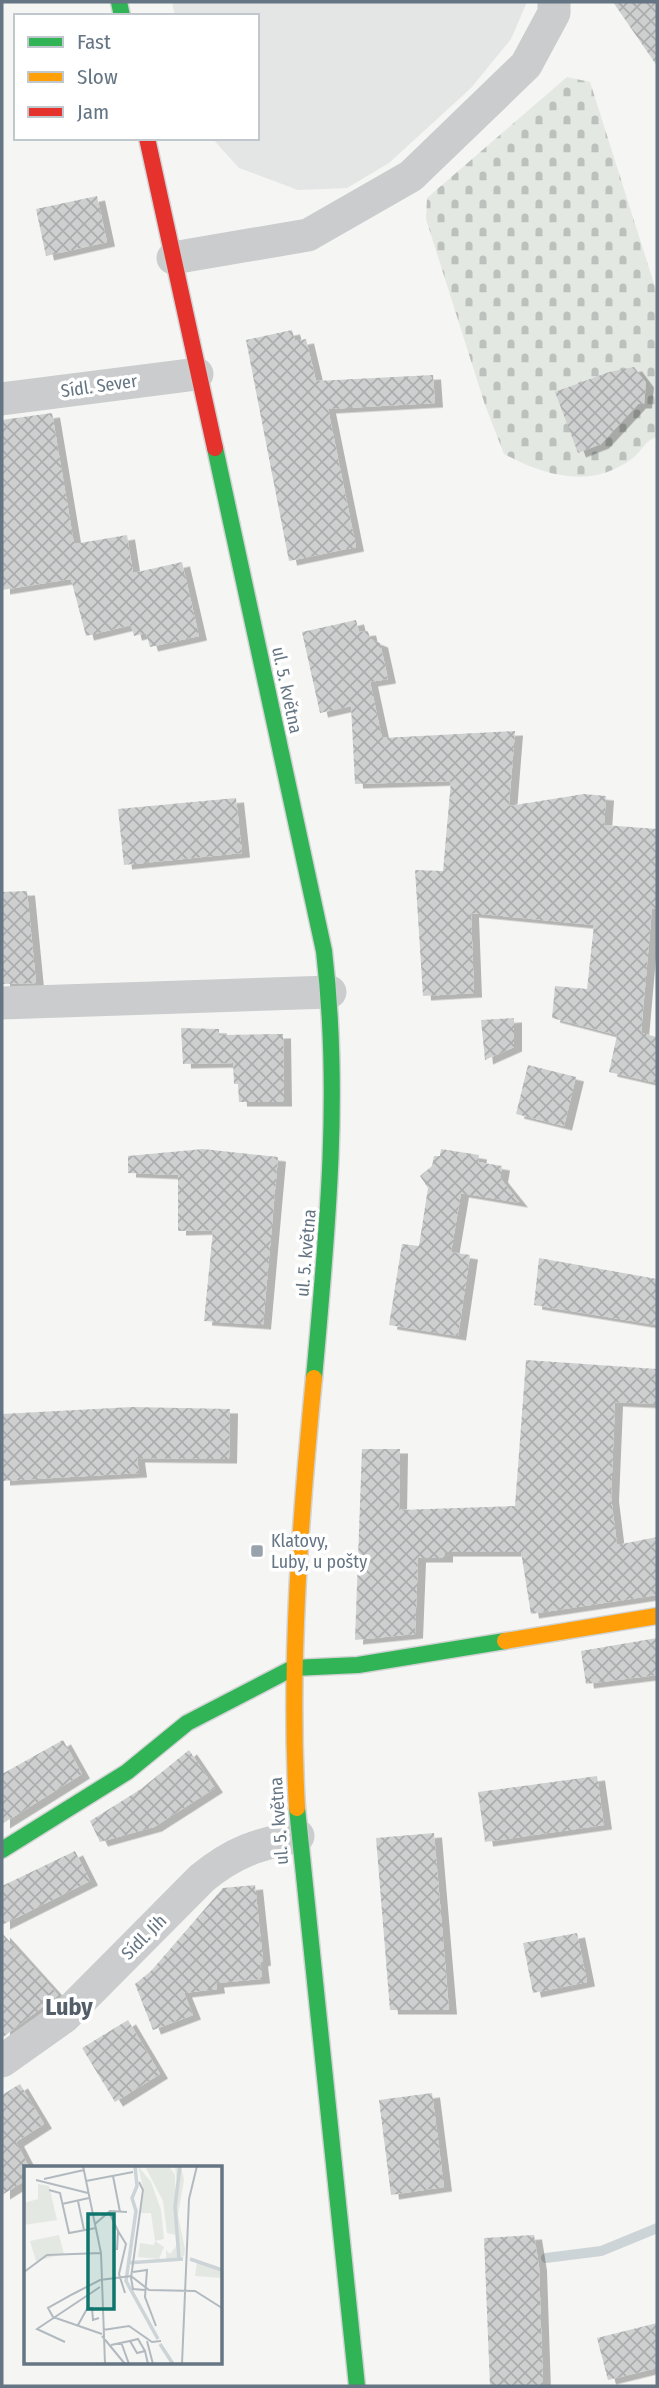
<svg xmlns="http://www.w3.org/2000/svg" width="659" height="2388" font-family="'Fira Sans Condensed',sans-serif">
  <defs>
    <pattern id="cemetery-stones" width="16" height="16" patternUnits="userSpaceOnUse" patternTransform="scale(1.75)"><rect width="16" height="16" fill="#e4e8e2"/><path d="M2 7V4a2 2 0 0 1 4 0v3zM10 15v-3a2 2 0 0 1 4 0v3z" fill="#bcc1bd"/></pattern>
    <pattern id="building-cross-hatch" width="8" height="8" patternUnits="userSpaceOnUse" patternTransform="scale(1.75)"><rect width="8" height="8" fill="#ced0d0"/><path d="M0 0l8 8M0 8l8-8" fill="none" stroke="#abadae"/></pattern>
    <filter id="shadow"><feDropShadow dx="8" dy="4.5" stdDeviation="0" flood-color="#0004"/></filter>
  </defs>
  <rect width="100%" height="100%" fill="#f5f5f4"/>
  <!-- built -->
  <path fill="#e4e5e5" d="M172,2H527L511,39L471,88L389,163L347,188L298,190L239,168L212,138H257V16H175Z"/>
  <!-- cemetery -->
  <path fill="url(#cemetery-stones)" d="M567,77L590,82L657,293V437C645,440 642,451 633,458C591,490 545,476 504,454L485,405L426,219L427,198Z"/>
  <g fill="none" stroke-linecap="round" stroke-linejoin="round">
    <!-- stream -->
    <path stroke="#cdd4d7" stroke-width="10" d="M546,2258L601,2251L657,2228"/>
  </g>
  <!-- building -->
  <path fill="url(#building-cross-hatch)" filter="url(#shadow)" d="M613,2H657V66Z
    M97,196L107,242L46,256L36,209Z
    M292,330L295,341L306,339L316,381L433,375L435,403L328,409L356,547L289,561L246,340Z
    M634,367L646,383L644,404H638L601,444L578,453L555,392L609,372Z
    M52,413L74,544L127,535L133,573L182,562L199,636L150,647L146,633L134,636L131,625L86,636L71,579L2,590V420Z
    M356,620L359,632L368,631L370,639L380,643L388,679L370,682L382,738L515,731L509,806L584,794L606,796L604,825L657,829V909L652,908L641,1033L657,1037V1083L609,1072L617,1035L552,1018L555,986L587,989L594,925L471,913L474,993L423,996L415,870L443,871L451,781L355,784L351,706L320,713L302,632Z
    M236,798L242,853L124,865L118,809Z
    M27,891L36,983L2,984V892Z
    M514,1018V1047L485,1060L481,1020Z
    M181,1028L219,1029V1035L283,1034L284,1102H239L238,1084H234L233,1063L183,1064Z
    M528,1065L576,1077L564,1126L516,1114Z
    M203,1149L278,1157L263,1325L204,1321L213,1230L178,1231V1175L128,1173V1156Z
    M441,1149L479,1155L478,1162L502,1166L500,1178L520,1203L461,1193L451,1252L470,1255L458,1336L389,1325L402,1244L419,1246L428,1188L420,1176L432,1166L434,1156H440Z
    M539,1258L657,1279V1325L534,1305Z
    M526,1360L657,1369V1404L615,1402L611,1497L617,1545L657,1537V1595L531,1614L521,1552H445V1558H418L415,1634L355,1640L362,1449H400L399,1510L515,1506Z
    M132,1407L230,1409L229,1459L137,1458L139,1473L2,1481V1414Z
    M657,1638V1675L586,1684L581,1651Z
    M63,1740L82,1774L2,1824V1774Z
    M189,1750L215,1788L154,1827L100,1842L90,1821L141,1789Z
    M597,1776L604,1825L485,1842L478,1792Z
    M434,1833L449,2010H390L376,1838Z
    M75,1851L90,1881L2,1925V1886Z
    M255,1885L263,1961L260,1962L262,1979L216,1983L217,1989L184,1993L193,2015L153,2030L135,1984L151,1971L223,1888Z
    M2,1933L58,1995L2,2038Z
    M577,1933L587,1982L533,1993L523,1943Z
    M128,2020L160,2074L115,2102L82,2048Z
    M20,2084L44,2124L16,2142L29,2167H26V2180L2,2195V2095Z
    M432,2093L444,2187L391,2195L379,2100Z
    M534,2235L539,2266L543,2386H490L484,2238Z
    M657,2323V2368L608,2380L597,2338Z"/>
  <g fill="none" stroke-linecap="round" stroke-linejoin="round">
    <defs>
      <path id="fast" d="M119,2L122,16
        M215,448L324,951C341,1094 327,1235 314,1378
        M297,1808L357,2386
        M2,1850L127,1772L187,1723L293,1668L358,1665L505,1641"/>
      <path id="slow" d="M505,1641L657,1616
        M297,1808C289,1664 300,1521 314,1378"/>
      <path id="jam" d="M147,138L215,448"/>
    </defs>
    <!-- fast casing -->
    <use href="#fast" stroke="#d2d3d4" stroke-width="19"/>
    <!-- slow casing -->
    <use href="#slow" stroke="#d2d3d4" stroke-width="19"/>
    <!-- jam casing -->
    <use href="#jam" stroke="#d2d3d4" stroke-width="19"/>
    <!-- street -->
    <path stroke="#cacccd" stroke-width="33" d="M173,258L308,235L411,176L526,65L554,13V2
      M2,399L197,374
      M2,1003L330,992
      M2,2061L64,2017L202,1878C235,1851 257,1845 298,1836"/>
    <!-- fast -->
    <use href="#fast" stroke="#30b455" stroke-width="16"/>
    <!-- slow -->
    <use href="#slow" stroke="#ff9f0a" stroke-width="16"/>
    <!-- jam -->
    <use href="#jam" stroke="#e5322d" stroke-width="16"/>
  </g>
  <!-- markers -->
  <rect fill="#97a2ab" stroke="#fff" stroke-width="2.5" x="250" y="1544" width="14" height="14" rx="3.5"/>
  <g text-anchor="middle" stroke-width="7" stroke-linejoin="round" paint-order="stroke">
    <!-- street labels -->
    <g font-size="18" fill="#657583" stroke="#fff">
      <text transform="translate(99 386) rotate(-8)" y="6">Sídl. Sever</text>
      <text transform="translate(287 690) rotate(78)" y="6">ul. 5. května</text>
      <text transform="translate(306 1253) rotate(-85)" y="6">ul. 5. května</text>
      <text transform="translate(279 1821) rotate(-94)" y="6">ul. 5. května</text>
      <text transform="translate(144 1937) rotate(-45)" y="6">Sídl. Jih</text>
    </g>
    <!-- poi labels -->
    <g font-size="18" fill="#657583" stroke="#fff" text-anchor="start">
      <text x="271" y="1547">Klatovy,<tspan x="271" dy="21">Luby, u pošty</tspan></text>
    </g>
    <!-- district labels -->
    <g font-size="24" font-weight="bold" fill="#535e69" stroke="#fff">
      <text x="69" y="2015">Luby</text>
    </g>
  </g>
  <!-- overview -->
  <g transform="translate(24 2166)">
    <rect width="198" height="198" fill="#f5f5f4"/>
    <path d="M114,0L127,16L137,44L140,73L131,75L140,81L135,93L114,91L116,77L130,79L131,75L127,47H116L120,25ZM121,0H145L151,9L152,69L143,67L139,35ZM14,18L25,20L33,54L0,59V37L14,33ZM35,69L40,88L12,95L6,75Z" fill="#e4e8e2"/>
    <path d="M151,0H157L160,14L154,49L161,83L160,90L145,96H142V84L146,88L153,79L148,36L153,18ZM173,96L198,105V112L171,110Z" fill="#e4e8e2"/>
    <path fill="none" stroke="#cdd4d7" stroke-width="3.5" d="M111,0L113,20L108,32L112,45L102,115L134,173M155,93L151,41L156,0M166,93L198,104M103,97L159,93M136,178L149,198"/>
    <path fill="none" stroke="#b2bac0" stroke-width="2" d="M59,0L77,87L81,198M89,10L96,46M20,13L60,4M12,14L64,27M62,15L109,6M115,16L119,24L107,112L109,123L121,124M25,24L36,27L45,67L72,62M54,35L60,64M38,38L65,32M86,48L94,65L93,84M71,58L86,45L103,46M94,65L102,78L95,108L101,127M0,106L23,89L77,87M109,106L123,104L121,131L132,160M29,151L24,142L49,128L76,114L107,110L125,124L171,125L198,142M29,151L78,168M54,159L63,143L68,142L69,154L75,152M79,164L105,160L128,176L137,175M78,170L101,198M106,175L114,173L121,185M123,175L129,198M41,176L13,163L76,121M97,176L105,198M87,179L106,175L113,187L121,185L124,198M158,198L165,33L173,0"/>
    <path fill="#0f766e" fill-opacity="0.15" stroke="#0f766e" stroke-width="3.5" d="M64,48H90V143H64Z"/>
    <rect width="198" height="198" fill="none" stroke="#657583" stroke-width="3.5"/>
  </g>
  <!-- border -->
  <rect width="659" height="2388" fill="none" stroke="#657583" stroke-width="7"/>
  <!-- legend -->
  <rect x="14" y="14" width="245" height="126" fill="#ffffff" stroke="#c1c8cd" stroke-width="2"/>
  <rect x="28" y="37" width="35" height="10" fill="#30b455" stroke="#c1c8cd" stroke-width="2"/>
  <text x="77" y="49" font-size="21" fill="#657583">Fast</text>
  <rect x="28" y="72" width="35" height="10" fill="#ff9f0a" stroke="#c1c8cd" stroke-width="2"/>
  <text x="77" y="84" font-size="21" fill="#657583">Slow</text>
  <rect x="28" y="107" width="35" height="10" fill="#e5322d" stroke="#c1c8cd" stroke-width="2"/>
  <text x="77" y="119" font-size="21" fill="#657583">Jam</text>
</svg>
